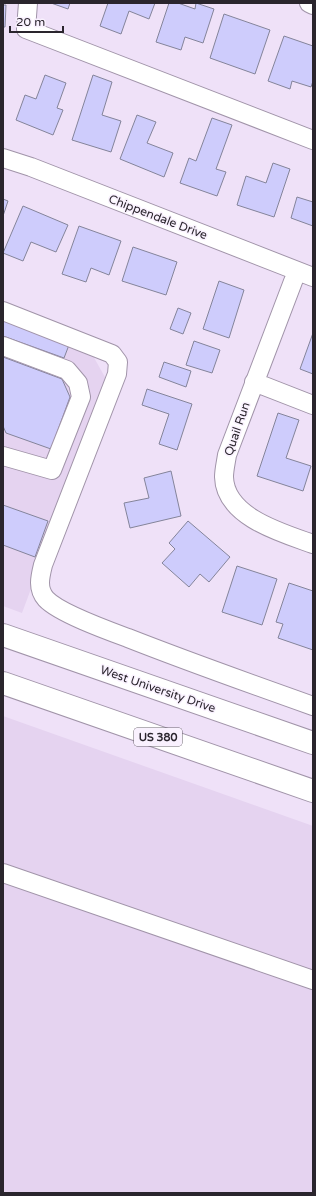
<svg xmlns="http://www.w3.org/2000/svg" width="316" height="1196" font-family="'Varela Round',sans-serif">
  <rect width="100%" height="100%" fill="#efe1f8"/>
  <!-- built -->
  <path fill="#e5d3f0" d="M3,319L92,354L106,379L64,500L22,613L3,606Z
    M3,716L313,826V1193H3Z"/>
  <!-- building -->
  <path fill="#ceccfc" stroke="#84849a" d="M51,3H70L68,9Z
    M108,3H155L149,19L129,11L121,34L100,26Z
    M169,3H178L195,9L196,3L214,9L203,43L185,37L181,50L156,42Z
    M3,5H6L5,27H3Z
    M224,14L270,30L255,74L210,58Z
    M284,36L313,46V81L311,87L292,81L290,89L268,81Z
    M45,75L66,83L57,108L63,110L53,135L16,120L25,95L36,99Z
    M93,75L112,82L102,115L121,121L111,152L72,140Z
    M137,115L156,122L147,143L173,153L164,177L120,159Z
    M212,118L232,125L216,169L226,172L217,196L180,183L189,158L196,161Z
    M273,163L290,169L274,217L237,205L246,176L266,183Z
    M297,197L313,202V226L291,218Z
    M3,199L8,201L3,216Z
    M23,206L68,225L56,252L31,242L23,261L3,253Z
    M79,226L121,241L109,275L91,268L86,282L62,274Z
    M133,247L177,262L166,295L122,281Z
    M219,281L244,290L229,338L203,329Z
    M178,308L191,313L183,334L170,329Z
    M3,320L69,345L64,358L3,336Z
    M313,333V374L300,369Z
    M194,341L220,350L212,373L186,365Z
    M3,357L62,379L70,397L51,449L6,433L3,426Z
    M164,362L191,371L186,387L159,377Z
    M147,389L192,404L177,450L159,444L169,414L142,405Z
    M278,413L299,420L286,458L311,466L303,491L257,476Z
    M171,471L181,516L130,528L124,503L149,498L144,478Z
    M3,505L48,521L35,557L3,545Z
    M188,521L230,557L209,582L200,574L189,587L162,563L175,549L169,543Z
    M237,566L277,579L262,625L222,612Z
    M289,583L313,591V650L278,638L283,624L276,622Z"/>
  <g fill="none" stroke-linecap="round" stroke-linejoin="round">
    <defs>
      <path id="minor" d="M28,3L26,29L313,140
        M309,3L313,5
        M3,158L31,167L313,277
        M297,271L227,455C226,462 224,470 224,477C225,517 282,533 313,544
        M3,311L112,354L118,362L117,374L43,565C40,577 37,589 46,599C59,613 109,631 128,638C189,662 251,684 313,706
        M3,346L67,370L78,383L81,397L52,470L3,456
        M254,382L313,405
        M3,873L313,980"/>
      <path id="highway" d="M3,635L313,743
        M3,683L313,791"/>
    </defs>
    <!-- minor casing -->
    <use href="#minor" stroke="#a194a9" stroke-width="20"/>
    <!-- highway casing -->
    <use href="#highway" stroke="#a194a9" stroke-width="24"/>
    <!-- minor -->
    <use href="#minor" stroke="#fff" stroke-width="18"/>
    <!-- highway -->
    <use href="#highway" stroke="#fff" stroke-width="22"/>
  </g>
  <g text-anchor="middle" stroke-width="3" stroke-linejoin="round" paint-order="stroke">
    <!-- shield labels -->
    <rect fill="#f9f1fe" stroke="#68626c" stroke-width="1" x="134" y="728" width="48" height="18" rx="3"/>
    <g font-size="11" font-weight="bold" fill="#2a252d">
      <text x="158" y="741">US 380</text>
    </g>
    <!-- street labels -->
    <g font-size="12" fill="#2a252d" stroke="#f9f1fe">
      <text transform="translate(158 217) rotate(21)" y="4">Chippendale Drive</text>
      <text transform="translate(237 429) rotate(-71)" y="4">Quail Run</text>
      <text transform="translate(158 689) rotate(19)" y="4">West University Drive</text>
    </g>
  </g>
  <!-- border -->
  <rect width="316" height="1196" fill="none" stroke="#2a252d" stroke-width="8"/>
  <!-- scale -->
  <path d="M10 26v6h53v-6" fill="none" stroke="#2a252d" stroke-width="2"/>
  <text x="16" y="26" font-size="12" fill="#2a252d" stroke="#f9f1fe" stroke-width="3" paint-order="stroke">20 m</text>
</svg>
